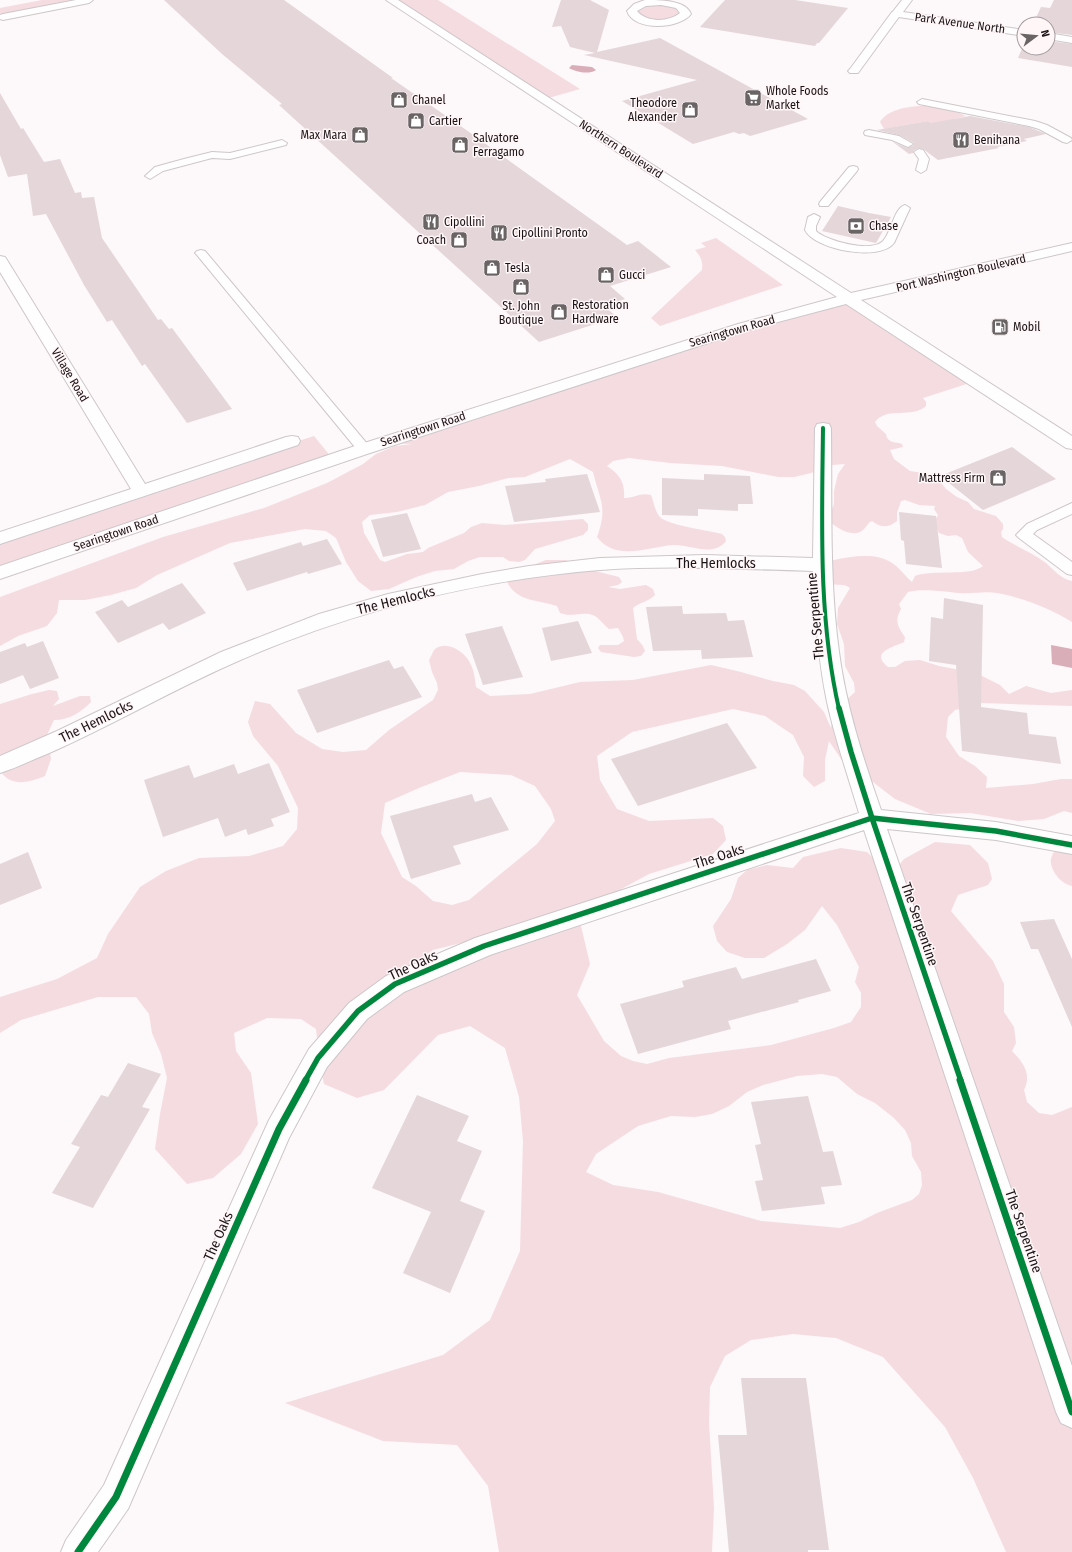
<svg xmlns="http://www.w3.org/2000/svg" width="1072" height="1552" font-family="'Fira Sans Condensed',sans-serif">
  <rect width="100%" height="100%" fill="#fdf8f9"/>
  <!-- green -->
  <path fill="#f5dce1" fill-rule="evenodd" d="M42,0H89L3,17L0,13V8Z
    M392,0H438L580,89L545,99Z
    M661,2L686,11L669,22L642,20L634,8Z
    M919,106C935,105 952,109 966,116L954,119L965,127L943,131L928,121L884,129L880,122C887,110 906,107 919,106Z
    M716,238L783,285L660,326L651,318L702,270C703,261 701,257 695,250L706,247L701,243Z
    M850,298L976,381L923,398L926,402V406C911,419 887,406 875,422L877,426L886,434C887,443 895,442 902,444L903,447L890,450L894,459L910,471L923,473L939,480L946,489L957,497L968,502L974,509L996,516L1003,524V529L1001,532L1002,537C1016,547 1032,552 1046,563C1054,570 1061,579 1072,581V622C1052,609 1021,597 997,593C985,591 972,594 960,593C945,592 922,588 908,592L899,604L901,609C894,621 898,627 905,637L904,642C894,647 869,652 888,667H895L905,661L920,660L939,666L976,673L1000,685L1009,694L1026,686L1051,693L1072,690V706L982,703L972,704L966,708L955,710L948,717L946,737L959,756L975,766L987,777L986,788L1033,784L1061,779H1072V813L1064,811L1044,819L1018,821L970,813L931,814L895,799L865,776L843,762L829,741L825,760V781L814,787L803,776L804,757L793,735L765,716L733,709L632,732L597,756L600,780L617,809L649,821L713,818L723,826L726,840L713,854L649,874L568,918L581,926L590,964L577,995L604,1041L621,1056L633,1061L647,1064L669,1058L771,1045L834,1028L851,1022L861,1007V993L855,982L859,967L837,925L822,906L805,930L787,944L764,958H745L727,952L717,941L713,926L731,899L738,878L747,870L767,865L793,868L803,857L841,848L867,852L891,875L904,859L935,842L970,845L988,863L992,879L988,885L958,895L951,911L993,961L1004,984V1012L1014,1027L1016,1043L1012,1051C1023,1062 1032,1074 1024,1090L1027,1102L1039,1113L1052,1115L1072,1107V1552H1006L973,1478L945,1427L883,1357L836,1338L793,1334L751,1340L725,1356L710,1387L709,1422L714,1508L712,1552H499L488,1486L457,1445L383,1441L285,1403L443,1355L490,1320L520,1251L523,1141L519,1097L505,1048L470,1026L438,1035L384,1090L357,1098L324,1084L320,1065L316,1029L301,1019L267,1018L234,1033L236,1051L251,1073L258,1124L241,1154L213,1178L187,1184L155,1149L160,1114L167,1078L161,1054L152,1033L149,1014L136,997H98L21,1020L0,1033V997L57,979L97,958L108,934L140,887L166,871L199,858L249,856L283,846L297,829L298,808L278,766L253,736L248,722L255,701L270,704L296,733L322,749L343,752L366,750L389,730L433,700L438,690L437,683L432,672L429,660C431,657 433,651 435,649C447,640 465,652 470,663C474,670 475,679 476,687L490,696L530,694L580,682L633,680L711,665L741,672L773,681L794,685L805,691L824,712L831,728L833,712L855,692L854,683L845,666L844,644L837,624L838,608L850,588C844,583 837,586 831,584C821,581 811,576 805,568C829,561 870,548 892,563C900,568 905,576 912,582L915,576C933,569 970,577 983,566L968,552L962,538L956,535L948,536L939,533L934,522L938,515L934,509L935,506L919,505L905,500L901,501L897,513V521C888,528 881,528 872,521C867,523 867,527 863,530C853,539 835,527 828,520L834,504V491L838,474L845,464L832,465L811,473L794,477H778L722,466L670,463L629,458L613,461L607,466C620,475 625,482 624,498C634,498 641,492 651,495C654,502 655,513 661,518C672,526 707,530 722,534L725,537L726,541C713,558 690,544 673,545C648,547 616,562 597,537C608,507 600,501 593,472L570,459L525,477L508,478L479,486L448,492L425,505L397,512L370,515L362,522L364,533L380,560L385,562L407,554L423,552L428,548L464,533L471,527L482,523L505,525L583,519L588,524V530L583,535L535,549L525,560L519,562L509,561L503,557H480L468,561L454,569L435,571L416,577L389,589L371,591L358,581L346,562L336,538L326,531L305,529L230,543L157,575L136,588L111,595L85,600H59L57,613L47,626L18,636L0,646V597L163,537L264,508L327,483L363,464L376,454L395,446L412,444L381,443ZM460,772L511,775L535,786L551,809L555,821L537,844L469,900L452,905L433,901L416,886L402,877L381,833L385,803L419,788ZM473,940L396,984L408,966L433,950ZM822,1074L837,1077L857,1094L875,1103L894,1118L905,1130L911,1143L912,1156L921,1172L922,1185L919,1194L912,1200L877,1213L859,1222L840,1228L761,1221L658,1192L613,1185L586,1172L596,1154L638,1126L671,1116L695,1117L712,1114L729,1106L747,1092L763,1085L797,1076Z
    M314,436L332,458L0,571V538Z
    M546,560H565L581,564L595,571L619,577L622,582L618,585L608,587L620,589L646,585L653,589L655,595C648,602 640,602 633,608L637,639L643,646L645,651L641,656L634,657L601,652L598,648L600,645H618L624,641L623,637L618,628L609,629C604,625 600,619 595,616C584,610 572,618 560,613L557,606C538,600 517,602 507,582L515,572Z
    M49,690L57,691L59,699L53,706L80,696H90L91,702C81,712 70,720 54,720L47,735L51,759L45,776C30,782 12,788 0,771V704L32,694Z
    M1072,842V886C1062,884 1052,873 1051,863C1050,860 1052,856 1053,853Z"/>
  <!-- water -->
  <path fill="#daaeb9" d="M572,65L592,67L596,70C589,75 576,72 569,68Z
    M1051,645L1072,649V668L1052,664Z"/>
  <!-- building -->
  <path fill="#e5d6da" d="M164,0H284L393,78H391L462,127L627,245L638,241L671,267L610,286L625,299L604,306L617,317L539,342L279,105L282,104L222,54Z
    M561,0H590L609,10L597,52L660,38L808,119L750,136L744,133L739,134L734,132L693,144L622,101L697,80L584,55L595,53L570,47L561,26L552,27Z
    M725,0H795L848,8L819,43H817L815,46L700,27Z
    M1054,0H1072V35L1048,32V24H1033L1041,7L1050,8Z
    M1048,41L1072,44V67L1018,58L1024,44V48H1048Z
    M0,93L21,129L23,128L44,162L60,159L75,193L81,192L82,198L94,197L102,238L158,320L161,319L169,329L172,328L232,409L187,423L145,364L142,366L112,320L107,322L84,285L46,214L33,216L27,174L8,177L0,155Z
    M970,116L1029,127L1046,134L1024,139L1027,141L997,147L999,148L938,160L923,149L919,148L913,151V153L909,154L893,142L907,148L914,145V143L899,135L877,130L928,121L931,123Z
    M838,206L869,213L891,217L876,243L822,231Z
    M1012,447L1056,479L983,510L940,476Z
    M587,474L600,512L514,522L505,486L546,482L545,479Z
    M704,474L750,476L753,504H738V511L698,509V516L662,515V478L704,480Z
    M899,512L936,516L942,568L906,564L904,541L901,540Z
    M407,513L421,549L383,557L371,520Z
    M327,539L342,564L308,574L307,572L247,591L233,563L301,542L303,546Z
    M182,583L206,613L169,630L163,623L118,643L95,612L122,600L128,607Z
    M944,598L983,605L981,707L1027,713L1029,734L1056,737L1061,764L962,751L956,665L929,661L931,617L943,619Z
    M682,606L683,614L726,613L728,621L744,620L753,657L702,659L701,650L653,651L646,607Z
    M578,621L592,653L551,661L542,628Z
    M502,626L523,677L483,685L465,634Z
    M43,641L59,678L30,689L23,675L0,684V652L25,643L27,647Z
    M389,660L394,669L403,666L422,697L317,733L297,690Z
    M727,723L757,768L638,806L611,759Z
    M269,763L290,812L271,819L274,826L248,835L246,829L225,837L218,818L163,837L144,780L189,765L194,778L234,764L238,774Z
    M472,794L475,802L491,797L509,830L453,846L461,864L411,879L390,816Z
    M28,852L42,888L0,905V864Z
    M1054,919L1072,959V1027L1038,949H1031L1020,922Z
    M816,959L831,991L798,1000L799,1002L728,1021L731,1029L638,1054L620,1004L684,987L682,981L736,967L742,979Z
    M128,1063L161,1074L142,1107L150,1109L93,1208L52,1193L80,1147L71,1144L101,1095L108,1097Z
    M417,1095L469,1116L457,1141L482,1151L460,1201L485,1211L450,1293L403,1273L431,1212L372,1188Z
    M808,1096L823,1152L833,1151L842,1185L821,1187L825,1204L762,1211L755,1181L763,1180L755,1145L761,1144L751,1102Z
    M741,1378H806L829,1550H808V1552H729L718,1435H747Z"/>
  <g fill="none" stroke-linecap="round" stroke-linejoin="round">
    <defs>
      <path id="service" d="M76,0H93L89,3L3,20L0,19V15L3,14Z
        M922,99L1035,121L1047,125L1071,138L1072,140L1067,143L1063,142L1039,129L1029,126L919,104L917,102Z
        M869,130L899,136L913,144L908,147L892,140L865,135L864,133L865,131Z
        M282,140L287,143L286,145L230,159L212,158L163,171L150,179L145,176L155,167L184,159L212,152L230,153Z
        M919,149L923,150L929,159L926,170L921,173L916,170L919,159L914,152Z
        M853,166L857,167L858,169L857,171L828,206H820L819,204L820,202L849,167Z
        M905,205L910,208L894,243C880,262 815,250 805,230L808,217L814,214L820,217L816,226V231C826,241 872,253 883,241C891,233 894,208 905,205Z
        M201,250L205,251L369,446L371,449L369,452L364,453L359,452L197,255L195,253L197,251Z
        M1072,503V514L1037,530L1033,534L1072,562V575L1067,574L1019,538L1016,535L1027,524Z"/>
      <path id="minor" d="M645,0C660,0 686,0 691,14C680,29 634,32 627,11L634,4ZM661,5L676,8L680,13C669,22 647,23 637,11L646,6Z
        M896,11L901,14L858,73H850L848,71L850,69L892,12Z
        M0,256L5,257L7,260L145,484L286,437L292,436L298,437L300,441L298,445L0,544V532L131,489L0,272Z
        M823,423L829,424L831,428C832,503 829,578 839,652C846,706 863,758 881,810L996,822L1072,836V854L996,840L887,829L1072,1366V1428L1061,1423L1056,1412L864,830L490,955L404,992L367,1019L327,1067L289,1138L128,1509L98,1552H61L66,1540L104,1485L269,1120L309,1049L349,1003L386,976L475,938L859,813C848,776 835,739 827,702C818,659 815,615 813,571C742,569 671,565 600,570C475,580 350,612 236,662C172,690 111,726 47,754C32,760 16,768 0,773V756L57,731L221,652L319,614L388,594L482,574L529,566L600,558L705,555L813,558L815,428L817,424Z"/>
      <path id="tertiary" d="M902,0H912L903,12L1024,30V36L892,16L891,14Z
        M1048,33L1072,37V43L1048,39Z"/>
      <path id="primary" d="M386,0H398L851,293L1072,243V251L861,300L1072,436V449L1066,448L846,304L748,330L370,453L0,579V566L358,445L738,324L837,297Z"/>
    </defs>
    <!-- service casing -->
    <use href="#service" stroke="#cdc7c9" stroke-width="2"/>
    <!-- minor casing -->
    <use href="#minor" stroke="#cdc7c9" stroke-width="2"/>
    <!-- tertiary casing -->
    <use href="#tertiary" stroke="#cdc7c9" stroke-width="2"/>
    <!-- primary casing -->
    <use href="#primary" stroke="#cdc7c9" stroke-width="2"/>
    <!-- service -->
    <use href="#service" fill="#fffefe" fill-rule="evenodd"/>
    <!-- minor -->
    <use href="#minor" fill="#fffefe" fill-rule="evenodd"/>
    <!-- tertiary -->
    <use href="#tertiary" fill="#fffefe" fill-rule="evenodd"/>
    <!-- primary -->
    <use href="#primary" fill="#fffefe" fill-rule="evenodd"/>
    <defs>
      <path id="cycleway-far2" d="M823,428C822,522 818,617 839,709"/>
      <path id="cycleway-far1" d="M839,708L851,752L872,818L961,1081
        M305,1081L318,1058L358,1011L395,984L484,946L872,818L996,831L1072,845"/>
      <path id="cycleway" d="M960,1080L1072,1412
        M78,1552L116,1497L279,1129L306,1080"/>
    </defs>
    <!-- cycleway-far2 casing -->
    <use href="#cycleway-far2" stroke="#fff6f8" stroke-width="6"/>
    <!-- cycleway-far1 casing -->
    <use href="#cycleway-far1" stroke="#fff6f8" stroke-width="8"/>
    <!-- cycleway casing -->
    <use href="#cycleway" stroke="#fff6f8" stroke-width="10"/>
    <!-- cycleway-far2 -->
    <use href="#cycleway-far2" stroke="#00873e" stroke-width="4"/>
    <!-- cycleway-far1 -->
    <use href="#cycleway-far1" stroke="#00873e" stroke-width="5.5"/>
    <!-- cycleway -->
    <use href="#cycleway" stroke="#00873e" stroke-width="7"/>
  </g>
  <!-- icons -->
  <defs>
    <symbol id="supermarket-square" viewBox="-11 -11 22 22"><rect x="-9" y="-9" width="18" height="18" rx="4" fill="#6a6465" stroke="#fff6f8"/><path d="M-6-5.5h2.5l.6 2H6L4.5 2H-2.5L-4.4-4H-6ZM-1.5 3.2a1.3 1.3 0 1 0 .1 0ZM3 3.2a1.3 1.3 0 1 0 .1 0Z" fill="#fff"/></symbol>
    <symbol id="shop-square" viewBox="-11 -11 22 22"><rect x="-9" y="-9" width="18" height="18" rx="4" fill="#6a6465" stroke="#fff6f8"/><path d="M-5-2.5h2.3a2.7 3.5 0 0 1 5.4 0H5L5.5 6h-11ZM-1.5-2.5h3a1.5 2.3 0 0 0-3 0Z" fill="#fff"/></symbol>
    <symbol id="restaurant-square" viewBox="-11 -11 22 22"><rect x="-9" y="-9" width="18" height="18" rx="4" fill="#6a6465" stroke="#fff6f8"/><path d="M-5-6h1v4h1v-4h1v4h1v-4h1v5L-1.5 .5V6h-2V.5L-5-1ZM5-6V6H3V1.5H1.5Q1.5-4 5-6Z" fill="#fff"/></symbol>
    <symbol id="bank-square" viewBox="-11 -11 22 22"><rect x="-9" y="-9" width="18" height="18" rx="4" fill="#6a6465" stroke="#fff6f8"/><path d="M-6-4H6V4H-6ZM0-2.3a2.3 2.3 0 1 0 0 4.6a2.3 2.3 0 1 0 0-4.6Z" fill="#fff"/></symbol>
    <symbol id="fuel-square" viewBox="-11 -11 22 22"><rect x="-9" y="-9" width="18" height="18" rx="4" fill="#6a6465" stroke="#fff6f8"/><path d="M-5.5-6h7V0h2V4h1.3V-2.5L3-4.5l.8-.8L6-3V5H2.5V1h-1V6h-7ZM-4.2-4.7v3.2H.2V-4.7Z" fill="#fff"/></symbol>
  </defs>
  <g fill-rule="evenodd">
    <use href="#supermarket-square" x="743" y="88" width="20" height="20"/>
    <use href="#shop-square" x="389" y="90" width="20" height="20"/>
    <use href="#shop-square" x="680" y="100" width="20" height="20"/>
    <use href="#shop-square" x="406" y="111" width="20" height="20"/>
    <use href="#shop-square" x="350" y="125" width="20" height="20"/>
    <use href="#restaurant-square" x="951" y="130" width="20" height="20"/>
    <use href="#shop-square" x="450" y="135" width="20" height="20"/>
    <use href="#restaurant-square" x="421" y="212" width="20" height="20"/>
    <use href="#bank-square" x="846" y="216" width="20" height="20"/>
    <use href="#restaurant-square" x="489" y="223" width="20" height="20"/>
    <use href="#shop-square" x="449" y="230" width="20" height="20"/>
    <use href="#shop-square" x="482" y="258" width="20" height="20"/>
    <use href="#shop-square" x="596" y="265" width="20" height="20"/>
    <use href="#shop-square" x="511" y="277" width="20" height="20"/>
    <use href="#shop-square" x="549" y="302" width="20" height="20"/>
    <use href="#fuel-square" x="990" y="317" width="20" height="20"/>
    <use href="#shop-square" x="988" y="468" width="20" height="20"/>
  </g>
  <g text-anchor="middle" stroke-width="3" stroke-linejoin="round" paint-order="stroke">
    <!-- far-street labels -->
    <g font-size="12" fill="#1b1416" stroke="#fff6f8">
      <text transform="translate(960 23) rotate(8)" y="4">Park Avenue North</text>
      <text transform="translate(621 149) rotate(33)" y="4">Northern Boulevard</text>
      <text transform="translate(961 273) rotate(-13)" y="4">Port Washington Boulevard</text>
      <text transform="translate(732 331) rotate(-16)" y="4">Searingtown Road</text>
      <text transform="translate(70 375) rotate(59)" y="4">Village Road</text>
      <text transform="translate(423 429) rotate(-18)" y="4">Searingtown Road</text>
      <text transform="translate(116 533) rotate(-19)" y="4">Searingtown Road</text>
    </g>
    <!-- far-poi labels -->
    <g font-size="12" fill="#1b1416" stroke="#fff6f8" text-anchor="start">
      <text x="766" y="95">Whole Foods<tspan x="766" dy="14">Market</tspan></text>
      <text x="412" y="104">Chanel</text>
      <text x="677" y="107" text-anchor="end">Theodore<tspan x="677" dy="14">Alexander</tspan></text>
      <text x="429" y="125">Cartier</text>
      <text x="347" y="139" text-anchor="end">Max Mara</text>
      <text x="473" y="142">Salvatore<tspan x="473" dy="14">Ferragamo</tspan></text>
      <text x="974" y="144">Benihana</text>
      <text x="444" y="226">Cipollini</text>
      <text x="869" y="230">Chase</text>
      <text x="512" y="237">Cipollini Pronto</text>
      <text x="446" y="244" text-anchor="end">Coach</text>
      <text x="505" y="272">Tesla</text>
      <text x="619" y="279">Gucci</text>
      <text x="572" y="309">Restoration<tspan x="572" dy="14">Hardware</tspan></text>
      <text x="521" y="310" text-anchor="middle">St. John<tspan x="521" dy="14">Boutique</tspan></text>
      <text x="1013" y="331">Mobil</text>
      <text x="985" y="482" text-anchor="end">Mattress Firm</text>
    </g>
    <!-- street labels -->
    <g font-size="14" fill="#1b1416" stroke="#fff6f8">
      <text x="716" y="568">The Hemlocks</text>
      <text transform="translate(396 600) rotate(-14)" y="5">The Hemlocks</text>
      <text transform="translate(815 616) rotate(-95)" y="5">The Serpentine</text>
      <text transform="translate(96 721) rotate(-26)" y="5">The Hemlocks</text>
      <text transform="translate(719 856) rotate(-18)" y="5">The Oaks</text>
      <text transform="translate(920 924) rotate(71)" y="5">The Serpentine</text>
      <text transform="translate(413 965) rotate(-25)" y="5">The Oaks</text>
      <text transform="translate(1024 1231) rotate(71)" y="5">The Serpentine</text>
      <text transform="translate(218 1236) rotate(-66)" y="5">The Oaks</text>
    </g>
  </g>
  <!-- north arrow -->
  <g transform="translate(1036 36) rotate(74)"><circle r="19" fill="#fff6f8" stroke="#a49c9e"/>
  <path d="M0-3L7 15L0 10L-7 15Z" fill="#6a6465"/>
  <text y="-6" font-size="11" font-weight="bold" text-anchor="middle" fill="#1b1416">N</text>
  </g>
</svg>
